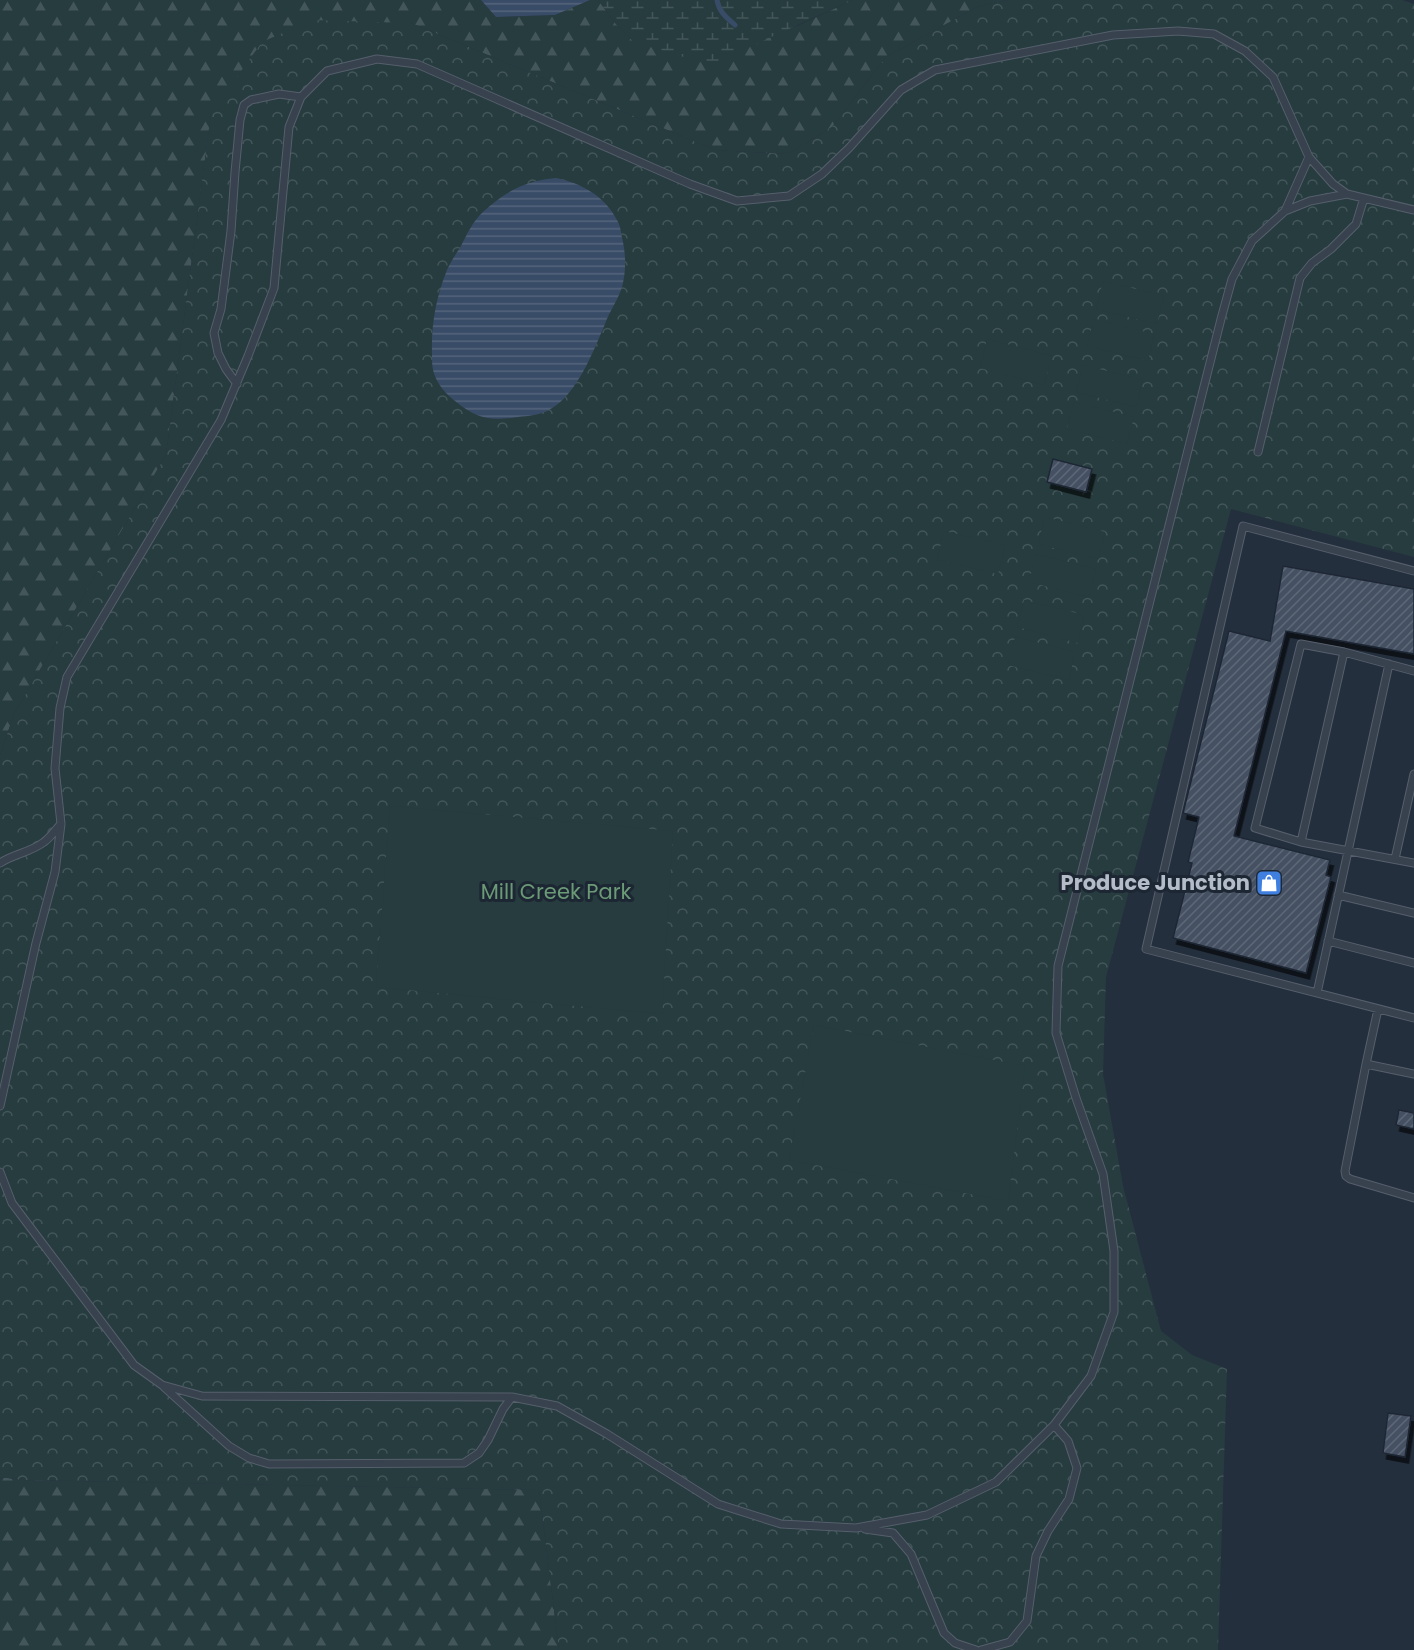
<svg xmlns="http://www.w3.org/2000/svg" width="1414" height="1650" font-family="Poppins,sans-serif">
  <defs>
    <pattern id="forest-firs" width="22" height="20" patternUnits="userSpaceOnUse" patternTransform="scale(1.5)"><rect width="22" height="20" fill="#263c3f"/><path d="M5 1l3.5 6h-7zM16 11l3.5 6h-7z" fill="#435659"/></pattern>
    <pattern id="wetland-marsh" width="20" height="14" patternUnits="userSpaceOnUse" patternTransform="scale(1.5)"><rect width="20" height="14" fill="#263c3f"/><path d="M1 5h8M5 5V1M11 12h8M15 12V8" fill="none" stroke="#435659"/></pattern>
    <pattern id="park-crowns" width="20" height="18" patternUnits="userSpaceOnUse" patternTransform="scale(1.5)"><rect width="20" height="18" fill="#263c3f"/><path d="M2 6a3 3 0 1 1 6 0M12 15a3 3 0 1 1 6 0" fill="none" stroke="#435659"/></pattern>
    <pattern id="water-rules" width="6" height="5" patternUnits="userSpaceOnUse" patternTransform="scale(1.5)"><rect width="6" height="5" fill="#394c67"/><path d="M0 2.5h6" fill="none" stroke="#53647b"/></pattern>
    <pattern id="building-hatch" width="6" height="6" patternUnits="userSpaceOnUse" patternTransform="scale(1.5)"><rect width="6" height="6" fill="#455162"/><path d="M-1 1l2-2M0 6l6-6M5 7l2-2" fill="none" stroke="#5d6877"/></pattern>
    <filter id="shadow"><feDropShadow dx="3.5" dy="6" stdDeviation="0" flood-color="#0009"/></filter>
  </defs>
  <rect width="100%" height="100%" fill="#242f3e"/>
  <!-- forest -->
  <path fill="url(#forest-firs)" d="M0,0H481L496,17L555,15L590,0H598L616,24L634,42L797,26L853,0H1008L979,6L886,57L832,127L788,154L715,150L411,23L211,114L166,455L14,714L0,755Z
    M0,1477L22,1480L539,1490L559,1650H0Z"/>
  <!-- wetland -->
  <path fill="url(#wetland-marsh)" d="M598,0H853L710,65L634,42L616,24Z"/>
  <!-- park -->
  <path fill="url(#park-crowns)" d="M1008,0H1402L1414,4V557L1231,509L1106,977L1103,1074L1123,1186L1161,1331L1192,1355L1227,1369L1218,1650H559L539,1490L22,1480L0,1477V755L14,714L166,455L211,113L262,42L312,20L411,23L715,150L788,154L832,127L886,57L979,6Z"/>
  <!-- pitch -->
  <path fill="#263c3f" d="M1103,281L1164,296L1157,324L1096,309Z
    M1094,319L1154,334L1148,361L1087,346Z
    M987,339L1052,356L1044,385L980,368Z
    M1083,365L1143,380L1136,407L1076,392Z
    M1074,402L1134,417L1127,444L1067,429Z
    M1045,517L1105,532L1098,559L1038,544Z
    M944,531L1005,545L998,574L937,560Z
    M1036,554L1096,569L1089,597L1029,582Z
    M1024,600L1084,615L1078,643L1017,627Z
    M1015,637L1075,652L1069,680L1008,665Z
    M390,806L673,831L662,1014L376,987Z
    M814,1025L1025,1066L1008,1201L789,1160Z"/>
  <!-- water -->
  <path fill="url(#water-rules)" d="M481,0H590L555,15L496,17Z
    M556,178C581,183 605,196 617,220C621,226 621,235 623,242C626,257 626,272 622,287C619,298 609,312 605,324C593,352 577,395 549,410C540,415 528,416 518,417C489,421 477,419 455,401C446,394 439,386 435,376C432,369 432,362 432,354C431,325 436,297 447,270C451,261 456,254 461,246C467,234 473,221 483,212C504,192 527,180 556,178Z"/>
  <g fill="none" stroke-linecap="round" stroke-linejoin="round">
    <!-- stream -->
    <path stroke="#394c67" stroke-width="5" d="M717,0C719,12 726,17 735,25"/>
  </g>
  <!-- building -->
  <path fill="url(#building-hatch)" stroke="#1f2835" stroke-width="1.5" filter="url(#shadow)" d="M1053,459L1092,469L1086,492L1047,482Z
    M1283,566L1414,589V654L1286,631L1234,836L1330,860L1326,875L1331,877L1306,973L1173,938L1192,863L1188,862L1199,817L1183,813L1229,631L1270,641Z
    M1399,1110L1414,1113V1129L1396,1125Z
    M1388,1413L1411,1416L1405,1457L1383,1453Z"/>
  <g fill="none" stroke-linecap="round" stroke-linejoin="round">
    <defs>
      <path id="service" d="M1309,157L1333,184L1347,194L1414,210
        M237,384L226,369L218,353L214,333L221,309L231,231L235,172L240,120L244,105L251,100L279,94L301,97
        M1258,452L1300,278L1312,263L1331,249L1356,224L1364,198
        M1414,571L1243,526L1146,949L1414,1018
        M1414,671L1344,652L1301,842L1414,863
        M1301,842L1255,828L1301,644L1344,652
        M1395,859L1414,774
        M0,863C14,854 31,852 44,842C51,837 56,829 61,824
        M1338,895L1414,913
        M1328,941L1414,963
        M1317,993L1389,664
        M1378,1009L1366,1064L1414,1074
        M1366,1064L1345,1171L1346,1176L1350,1179L1414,1198
        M0,1106L36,943L55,872L61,824L55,768L60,708L67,677L221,420L248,356L274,288L289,127L301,97L327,71L377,59L417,64L690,184L737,201L789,196L822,174L849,148L901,90L935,70L1113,35L1178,31L1214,34L1245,51L1273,77L1309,157L1285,211
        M0,1172L12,1203L134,1365L162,1385L202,1396L512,1397L557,1406L607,1434L718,1504L781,1524L856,1528L927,1515L996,1482L1054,1425L1091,1376L1114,1312V1251L1103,1174L1076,1098L1056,1033L1058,966L1221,319L1232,279L1252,241L1285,211L1310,201L1347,194
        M164,1387L229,1446L249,1458L269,1464L464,1463L479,1453L488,1440L503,1409L512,1397
        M865,1529L893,1533L911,1554L944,1633L955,1643L976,1650
        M981,1650L1010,1642L1027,1621L1036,1556L1048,1531L1069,1499L1077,1468L1068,1441L1054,1425"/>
    </defs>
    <!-- service casing -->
    <use href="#service" stroke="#565f6c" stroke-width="9"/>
    <!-- service -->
    <use href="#service" stroke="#38414e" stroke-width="7"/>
  </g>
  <!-- icons -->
  <defs>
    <symbol id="shop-square" viewBox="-11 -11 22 22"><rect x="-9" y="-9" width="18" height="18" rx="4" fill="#3f7fe0" stroke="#1d2633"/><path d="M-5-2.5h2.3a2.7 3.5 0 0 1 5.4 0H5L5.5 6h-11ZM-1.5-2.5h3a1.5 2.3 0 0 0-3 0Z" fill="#fff"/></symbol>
  </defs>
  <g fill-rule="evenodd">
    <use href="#shop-square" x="1254" y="868" width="30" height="30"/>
  </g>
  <g text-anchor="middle" stroke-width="6" stroke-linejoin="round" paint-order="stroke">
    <!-- poi labels -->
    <g font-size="21" font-weight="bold" fill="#b4bcc9" stroke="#1d2633" text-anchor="end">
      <text x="1250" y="890">Produce Junction</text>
    </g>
    <!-- park labels -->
    <g font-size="21" fill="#6b9a76" stroke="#1d2633">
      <text x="556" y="899">Mill Creek Park</text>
    </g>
  </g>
</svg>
